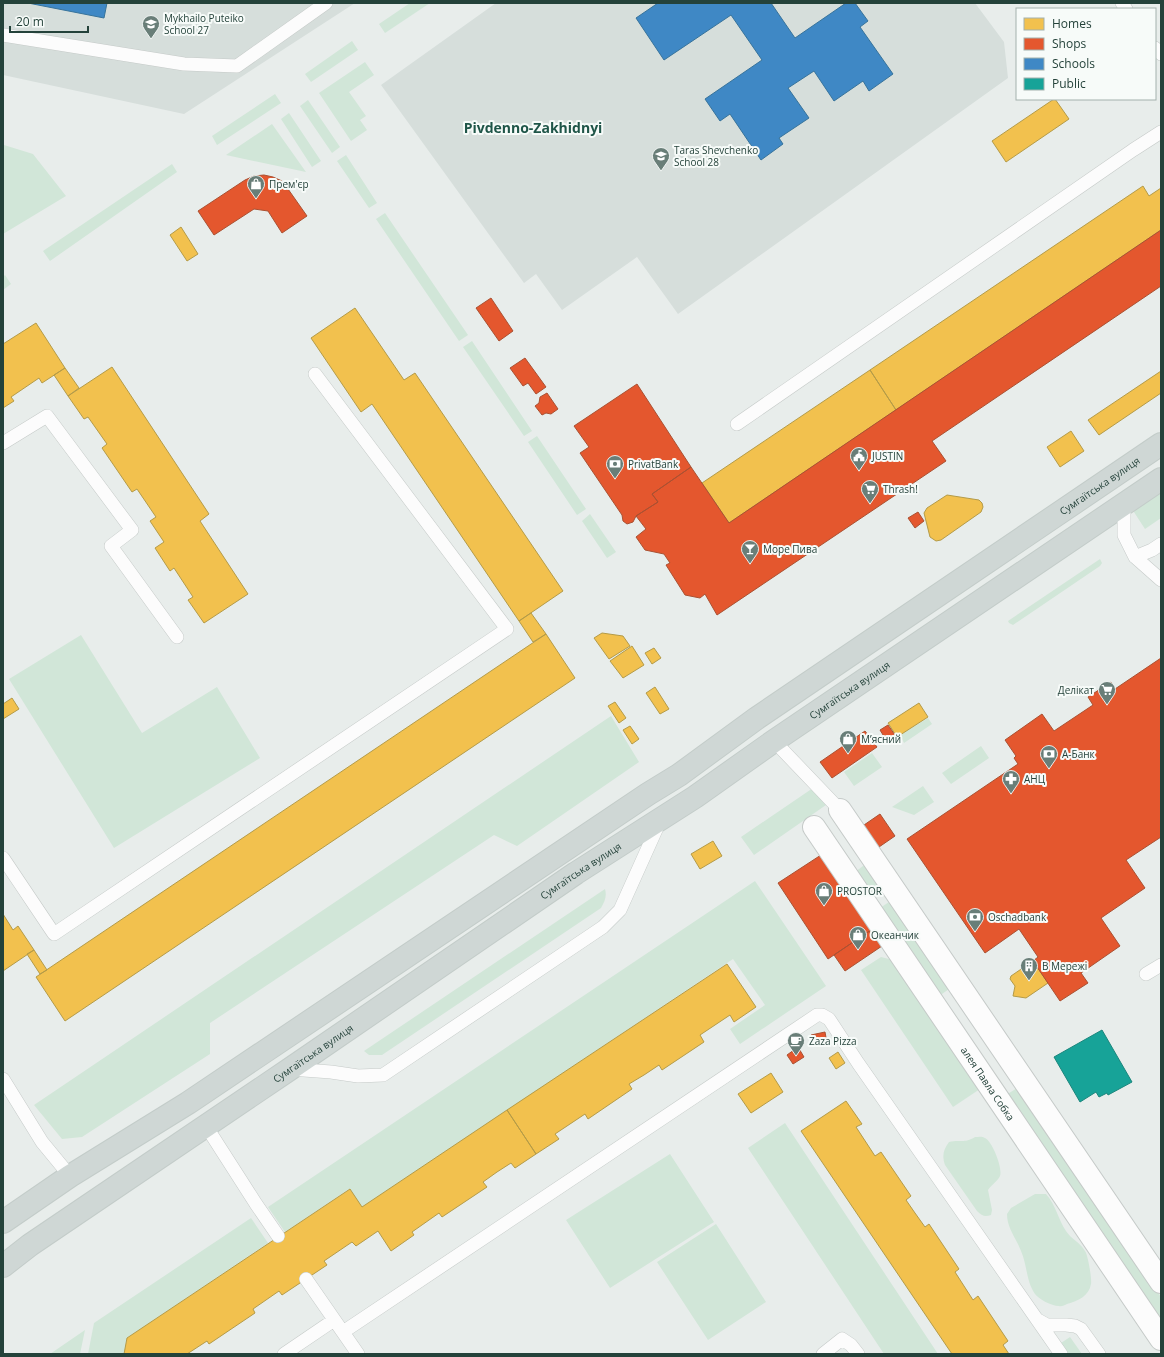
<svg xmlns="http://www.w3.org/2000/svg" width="1164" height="1357" font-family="'Open Sans',sans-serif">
  <rect width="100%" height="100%" fill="#e8edeb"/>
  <!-- built -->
  <path fill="#d6dedb" d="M3,3H355L184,114L3,75Z
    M496,3H975L1004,42L1008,78L678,314L637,257L562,310L536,274L524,283L381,85Z"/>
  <!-- green -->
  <path fill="#d1e6d8" d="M410,3H430L385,33L379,24Z
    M352,41L358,50L311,82L305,74Z
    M365,62L374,75L349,92L366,116L360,120L367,130L351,141L319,93Z
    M275,94L281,103L217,145L212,136Z
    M308,100L340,147L332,153L300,106Z
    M289,113L321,161L312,167L281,119Z
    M272,124L306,172L226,155Z
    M3,135L4,145L33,154L66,196L3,234Z
    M346,155L377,203L369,208L337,161Z
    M172,164L177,172L50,261L43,251Z
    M385,213L468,335L459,341L376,219Z
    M5,275L11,284L3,290V277Z
    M472,341L532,431L524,436L463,347Z
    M537,436L586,509L577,515L528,442Z
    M1161,490V518L1145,529L1132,509Z
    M590,514L616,552L607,558L582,521Z
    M1100,559L1102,563L1100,566L1013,625L1009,623L1008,621Z
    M81,635L142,733L217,687L260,758L114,848L9,679Z
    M611,716L639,762L517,846L494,835L210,1023V1054L82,1137L62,1139L34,1105Z
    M928,718L932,724L904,743L900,735Z
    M981,746L989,758L951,784L942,773Z
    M872,753L882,767L854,786L844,772Z
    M923,786L934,802L914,815L892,807Z
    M813,788L826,805L754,855L741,837Z
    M867,863L885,890L873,898L855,872Z
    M755,881L826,986L740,1044L730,1029L765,1005L733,959L362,1207L349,1189L285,1232L268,1207Z
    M605,889C607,896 605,901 601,908L382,1055H369L364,1051Z
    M892,900L952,987L939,996L880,908Z
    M881,957L893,960L980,1089L953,1107L861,970Z
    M1019,1087L1161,1297V1324L1006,1095Z
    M785,1123L938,1354H884L748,1148Z
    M975,1137C978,1137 982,1136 985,1138C992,1141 1003,1168 1000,1176C998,1181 991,1185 988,1190L992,1210L991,1215C985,1217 982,1216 977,1211L945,1165C942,1156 943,1150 949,1142C960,1139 964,1144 975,1137Z
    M670,1154L714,1222L610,1288L566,1220Z
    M1035,1194H1046C1056,1205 1058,1219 1066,1231C1071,1239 1081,1243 1085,1251C1088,1255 1092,1279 1091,1284C1089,1296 1078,1301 1067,1304C1065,1305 1061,1307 1059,1306C1051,1306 1039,1299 1035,1294C1026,1281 1027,1264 1021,1251C1016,1238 1007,1228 1007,1214L1011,1208Z
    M251,1218L268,1243L127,1338L124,1354H88L94,1323Z
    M716,1224L766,1302L708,1340L657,1262Z
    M85,1330L80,1354H50Z
    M1070,1337L1082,1354H1069L1061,1343Z"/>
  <!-- homes -->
  <path fill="#f2c14e" stroke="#b49b48" d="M1054,99H1055L1069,119L1006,162L992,141Z
    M1143,186L1149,196L1161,188V230L896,410L870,370Z
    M181,227L198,254L187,261L170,235Z
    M355,308L404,380L415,373L563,591L519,621L372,404L361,412L311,338Z
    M36,323L65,368L42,383L39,378L11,397L14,401L3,408V344Z
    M112,367L209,514L200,521L248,594L204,623L188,600L193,597L174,568L170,571L155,548L164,542L150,521L156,517L137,489L132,492L102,448L107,444L88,417L84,419L68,396Z
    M65,368L79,388L68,396L54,375Z
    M870,370L896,410L729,523L702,483Z
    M1161,371V393L1099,435L1088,420Z
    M1071,431L1084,451L1060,467L1047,447Z
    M947,495L979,500L982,503L983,507L981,512L941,540L936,541L930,537L924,513L927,508Z
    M531,613L546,634L533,642L519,621Z
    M602,633L623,636L630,646L609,659L594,638Z
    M546,634L575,678L65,1021L36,977Z
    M632,646L644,665L623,678L610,661Z
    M654,648L661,658L652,664L645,653Z
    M655,687L669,709L660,714L646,693Z
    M12,698L19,709L3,719V704Z
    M615,702L626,718L619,723L608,706Z
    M919,703L928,717L897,737L888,723Z
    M630,726L639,739L632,744L623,730Z
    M713,841L722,856L700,869L691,854Z
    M3,914L13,930L18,926L34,950L3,971Z
    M34,950L47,970L40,974L27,954Z
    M1033,961L1048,983L1026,998L1013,996L1015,986L1010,979L1011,976Z
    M727,964L756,1007L734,1022L730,1015L700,1035L704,1042L662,1070L659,1065L644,1075L629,1084L632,1089L588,1119L585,1114L555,1134L559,1139L536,1154L507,1110Z
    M838,1052L845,1063L836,1069L829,1058Z
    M771,1073L783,1092L751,1113L738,1094Z
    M846,1101L862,1124L856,1127L875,1156L881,1152L911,1196L906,1200L915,1213L925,1227L929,1224L959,1269L955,1272L973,1300L978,1296L1008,1341L1003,1345L1009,1354H952L801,1131Z
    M507,1110L536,1154L515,1168L511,1163L497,1172L483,1182L487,1187L442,1217L439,1213L412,1232L414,1235L391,1251L378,1231L356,1246L352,1242L324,1261L327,1265L282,1295L279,1291L253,1309L255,1313L209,1344L207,1341L187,1354H124L127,1338L350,1189L362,1207Z"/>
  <!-- shops -->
  <path fill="#e4572e" stroke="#aa5132" d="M264,175L273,177L282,181L288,189L307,216L282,233L268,211L254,209L214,235L198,211L245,180L254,176Z
    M1161,230V286L932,441L946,461L717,615L705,594L700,598L685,595L666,565L670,563L664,554L645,550L636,537L646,529L636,516L658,502L652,494L691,467L729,523Z
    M491,298L513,331L499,341L476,308Z
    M525,358L546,387L536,394L528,383L523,386L510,368Z
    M637,384L691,467L652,494L658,502L636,516L633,522L627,524L623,521L622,515L580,453L589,447L574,426Z
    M547,393L558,409L551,414L546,413L542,415L535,406L539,403L540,397Z
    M918,512L924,521L915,528L908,518Z
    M1161,658V837L1126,860L1145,888L1101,918L1120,946L1081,973L1088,983L1060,1001L1033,961L1038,957L1019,929L985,953L907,839L1018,764L1014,758L1016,756L1005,740L1042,714L1054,731L1093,705L1088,697L1111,682L1115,689Z
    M888,725L897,738L888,743L880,730Z
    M865,731L877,747L832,778L820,762Z
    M880,814L895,836L879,847L864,825Z
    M821,855L871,930L828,959L778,883Z
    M871,930L882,946L845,971L834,955Z
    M825,1032L827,1043L813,1046L811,1035Z
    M798,1047L804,1057L793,1064L787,1055Z"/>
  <!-- schools -->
  <path fill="#3f88c5" stroke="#37739b" d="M28,3H107L104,18Z
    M658,3H771L795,38L846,3H855L868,21L860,27L893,74L869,91L863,81L834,101L814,71L788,88L809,118L779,138L783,144L761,160L730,114L720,121L705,99L762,60L731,15L664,60L636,18Z"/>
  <!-- public -->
  <path fill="#17a398" stroke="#1b867c" d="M1102,1030L1132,1082L1108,1095L1107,1093L1099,1097L1096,1092L1080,1102L1054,1057Z"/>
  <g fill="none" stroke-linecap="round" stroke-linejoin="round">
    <defs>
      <path id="lane" d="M1122,3L1126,9
        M3,35L184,64L237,66L326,3
        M1155,48L1161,54
        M737,424L1133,150L1161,132
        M3,443L47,416L132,530L111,546L177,637
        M1124,504V535L1135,557L1161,580
        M1135,557L1152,550L1161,544
        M774,741L840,810
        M3,858L54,934L507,629L315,374
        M1146,974L1161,965
        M290,1069L331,1072L358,1076L383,1075L603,927L620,910L660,821
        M3,1079L42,1142L70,1176
        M206,1126L256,1204L278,1236
        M306,1279L358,1354
        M1038,1320L1047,1325H1066L1075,1326L1081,1329L1099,1354
        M343,1332L817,1015H822L829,1019L858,1063L1061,1354
        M284,1354L334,1320
        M823,1354L842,1339L851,1345L858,1354"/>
      <g id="street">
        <path d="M840,810L1161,1282"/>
        <path id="s1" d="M814,827L1161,1339"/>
      </g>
      <g id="primary">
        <path id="s2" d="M3,1222L70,1176L188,1103L648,794L679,775L757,718L1161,444"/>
        <path id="s3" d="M3,1266L30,1245L290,1069L576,873L695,797L774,741L1161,479"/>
      </g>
    </defs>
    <!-- lane casing -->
    <use href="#lane" stroke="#c5cac8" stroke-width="14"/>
    <!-- street casing -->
    <use href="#street" stroke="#c5cac8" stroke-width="24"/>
    <!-- primary casing -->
    <use href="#primary" stroke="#c3ccc9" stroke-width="24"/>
    <!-- lane -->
    <use href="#lane" stroke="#fcfcfc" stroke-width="13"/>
    <!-- street -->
    <use href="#street" stroke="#fcfcfc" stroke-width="22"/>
    <!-- primary -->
    <use href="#primary" stroke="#cfd7d5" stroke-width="22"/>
  </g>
  <!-- icons -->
  <defs>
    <symbol id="school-pin" viewBox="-11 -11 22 30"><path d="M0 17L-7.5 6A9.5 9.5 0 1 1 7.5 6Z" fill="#697e78" stroke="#f7fbf9"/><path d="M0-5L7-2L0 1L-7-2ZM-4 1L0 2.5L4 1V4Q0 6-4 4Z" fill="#fff"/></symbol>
    <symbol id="shop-pin" viewBox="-11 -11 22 30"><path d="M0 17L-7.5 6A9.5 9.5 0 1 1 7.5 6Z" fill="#697e78" stroke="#f7fbf9"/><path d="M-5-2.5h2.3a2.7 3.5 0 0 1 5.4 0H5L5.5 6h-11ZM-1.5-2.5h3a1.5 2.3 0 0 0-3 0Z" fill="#fff"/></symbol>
    <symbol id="civic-pin" viewBox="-11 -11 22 30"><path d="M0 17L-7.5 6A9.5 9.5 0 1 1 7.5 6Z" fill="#697e78" stroke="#f7fbf9"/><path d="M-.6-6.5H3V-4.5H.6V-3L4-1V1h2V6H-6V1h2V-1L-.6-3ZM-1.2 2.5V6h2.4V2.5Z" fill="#fff"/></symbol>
    <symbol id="bank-pin" viewBox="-11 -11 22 30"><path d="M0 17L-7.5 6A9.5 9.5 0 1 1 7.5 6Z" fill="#697e78" stroke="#f7fbf9"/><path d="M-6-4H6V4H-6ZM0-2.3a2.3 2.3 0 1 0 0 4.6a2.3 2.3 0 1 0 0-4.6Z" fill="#fff"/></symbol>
    <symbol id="supermarket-pin" viewBox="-11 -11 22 30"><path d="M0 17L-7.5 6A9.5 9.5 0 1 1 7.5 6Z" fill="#697e78" stroke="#f7fbf9"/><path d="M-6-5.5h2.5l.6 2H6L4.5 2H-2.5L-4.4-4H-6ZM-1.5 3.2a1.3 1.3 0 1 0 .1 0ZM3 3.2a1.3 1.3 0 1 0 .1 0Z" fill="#fff"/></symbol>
    <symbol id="bar-pin" viewBox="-11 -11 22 30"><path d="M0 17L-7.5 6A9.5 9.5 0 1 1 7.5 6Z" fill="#697e78" stroke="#f7fbf9"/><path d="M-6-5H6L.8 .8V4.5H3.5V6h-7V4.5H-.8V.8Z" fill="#fff"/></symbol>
    <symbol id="pharmacy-pin" viewBox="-11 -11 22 30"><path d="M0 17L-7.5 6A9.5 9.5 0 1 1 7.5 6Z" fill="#697e78" stroke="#f7fbf9"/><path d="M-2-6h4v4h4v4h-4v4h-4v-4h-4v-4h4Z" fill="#fff"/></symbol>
    <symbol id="building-pin" viewBox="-11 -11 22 30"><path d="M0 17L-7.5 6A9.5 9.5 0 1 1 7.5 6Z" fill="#697e78" stroke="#f7fbf9"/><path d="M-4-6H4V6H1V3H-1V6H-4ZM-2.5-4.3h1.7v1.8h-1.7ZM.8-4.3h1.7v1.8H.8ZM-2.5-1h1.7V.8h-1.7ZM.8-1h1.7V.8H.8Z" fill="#fff"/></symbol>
    <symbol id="cafe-pin" viewBox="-11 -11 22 30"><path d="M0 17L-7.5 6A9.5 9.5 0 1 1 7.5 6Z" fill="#697e78" stroke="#f7fbf9"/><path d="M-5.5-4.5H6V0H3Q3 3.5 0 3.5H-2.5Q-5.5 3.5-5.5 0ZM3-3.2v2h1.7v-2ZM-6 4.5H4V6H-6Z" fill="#fff"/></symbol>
  </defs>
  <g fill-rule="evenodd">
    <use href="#school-pin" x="141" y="14" width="20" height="27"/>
    <use href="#school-pin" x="651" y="146" width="20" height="27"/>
    <use href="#shop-pin" x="246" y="174" width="20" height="27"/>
    <use href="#civic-pin" x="849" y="446" width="20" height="27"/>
    <use href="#bank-pin" x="605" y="454" width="20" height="27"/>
    <use href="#supermarket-pin" x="860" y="479" width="20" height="27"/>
    <use href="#bar-pin" x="740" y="539" width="20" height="27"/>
    <use href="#supermarket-pin" x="1097" y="680" width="20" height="27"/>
    <use href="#shop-pin" x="838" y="729" width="20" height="27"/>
    <use href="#bank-pin" x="1039" y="744" width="20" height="27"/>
    <use href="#pharmacy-pin" x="1001" y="769" width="20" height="27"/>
    <use href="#shop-pin" x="814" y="881" width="20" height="27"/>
    <use href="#bank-pin" x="965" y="907" width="20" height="27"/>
    <use href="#shop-pin" x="848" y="925" width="20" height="27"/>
    <use href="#building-pin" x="1019" y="956" width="20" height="27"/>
    <use href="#cafe-pin" x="786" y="1031" width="20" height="27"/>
  </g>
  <g text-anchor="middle" stroke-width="4" stroke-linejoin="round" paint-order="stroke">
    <!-- poi labels -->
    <g font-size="10" fill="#24423a" stroke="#f7fbf9" text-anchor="start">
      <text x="164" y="22">Mykhailo Puteiko<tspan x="164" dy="12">School 27</tspan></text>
      <text x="674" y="154">Taras Shevchenko<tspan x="674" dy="12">School 28</tspan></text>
      <text x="269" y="188">Прем'єр</text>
      <text x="872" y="460">JUSTIN</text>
      <text x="628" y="468">PrivatBank</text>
      <text x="883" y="493">Thrash!</text>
      <text x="763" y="553">Море Пива</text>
      <text x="1094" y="694" text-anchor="end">Делікат</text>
      <text x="861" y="743">М’ясний</text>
      <text x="1062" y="758">А-Банк</text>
      <text x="1024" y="783">АНЦ</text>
      <text x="837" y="895">PROSTOR</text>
      <text x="988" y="921">Oschadbank</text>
      <text x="871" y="939">Океанчик</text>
      <text x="1042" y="970">В Мережі</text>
      <text x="809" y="1045">Zaza Pizza</text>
    </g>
    <!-- street labels -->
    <g font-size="10" fill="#24423a" stroke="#f7fbf9">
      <text dy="4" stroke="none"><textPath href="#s2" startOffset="1321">Сумгаїтська вулиця</textPath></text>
      <text dy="4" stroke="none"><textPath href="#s3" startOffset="1024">Сумгаїтська вулиця</textPath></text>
      <text dy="4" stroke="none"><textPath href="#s3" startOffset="700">Сумгаїтська вулиця</textPath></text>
      <text dy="4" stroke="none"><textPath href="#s3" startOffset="376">Сумгаїтська вулиця</textPath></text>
      <text dy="4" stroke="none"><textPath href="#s1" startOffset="310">алея Павла Собка</textPath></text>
    </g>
    <!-- district labels -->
    <g font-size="14" font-weight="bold" fill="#1f5548" stroke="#f7fbf9">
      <text x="533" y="133">Pivdenno-Zakhidnyi</text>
    </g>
  </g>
  <!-- border -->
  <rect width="1164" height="1357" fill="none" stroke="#24423a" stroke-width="8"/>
  <!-- legend -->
  <rect x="1016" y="8" width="140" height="92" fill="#f7fbf9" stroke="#a3b1ad"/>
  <rect x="1024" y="18" width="20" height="12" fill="#f2c14e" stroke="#a3b1ad"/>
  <text x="1052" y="28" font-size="12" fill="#24423a">Homes</text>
  <rect x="1024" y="38" width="20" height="12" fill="#e4572e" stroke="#a3b1ad"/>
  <text x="1052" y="48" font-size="12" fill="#24423a">Shops</text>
  <rect x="1024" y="58" width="20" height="12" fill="#3f88c5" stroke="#a3b1ad"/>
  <text x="1052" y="68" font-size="12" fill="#24423a">Schools</text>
  <rect x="1024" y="78" width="20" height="12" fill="#17a398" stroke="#a3b1ad"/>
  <text x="1052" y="88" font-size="12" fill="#24423a">Public</text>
  <!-- scale -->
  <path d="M10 26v6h78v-6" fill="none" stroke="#24423a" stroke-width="2"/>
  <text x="16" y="26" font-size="12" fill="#24423a" stroke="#f7fbf9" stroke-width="3" paint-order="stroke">20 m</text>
</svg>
